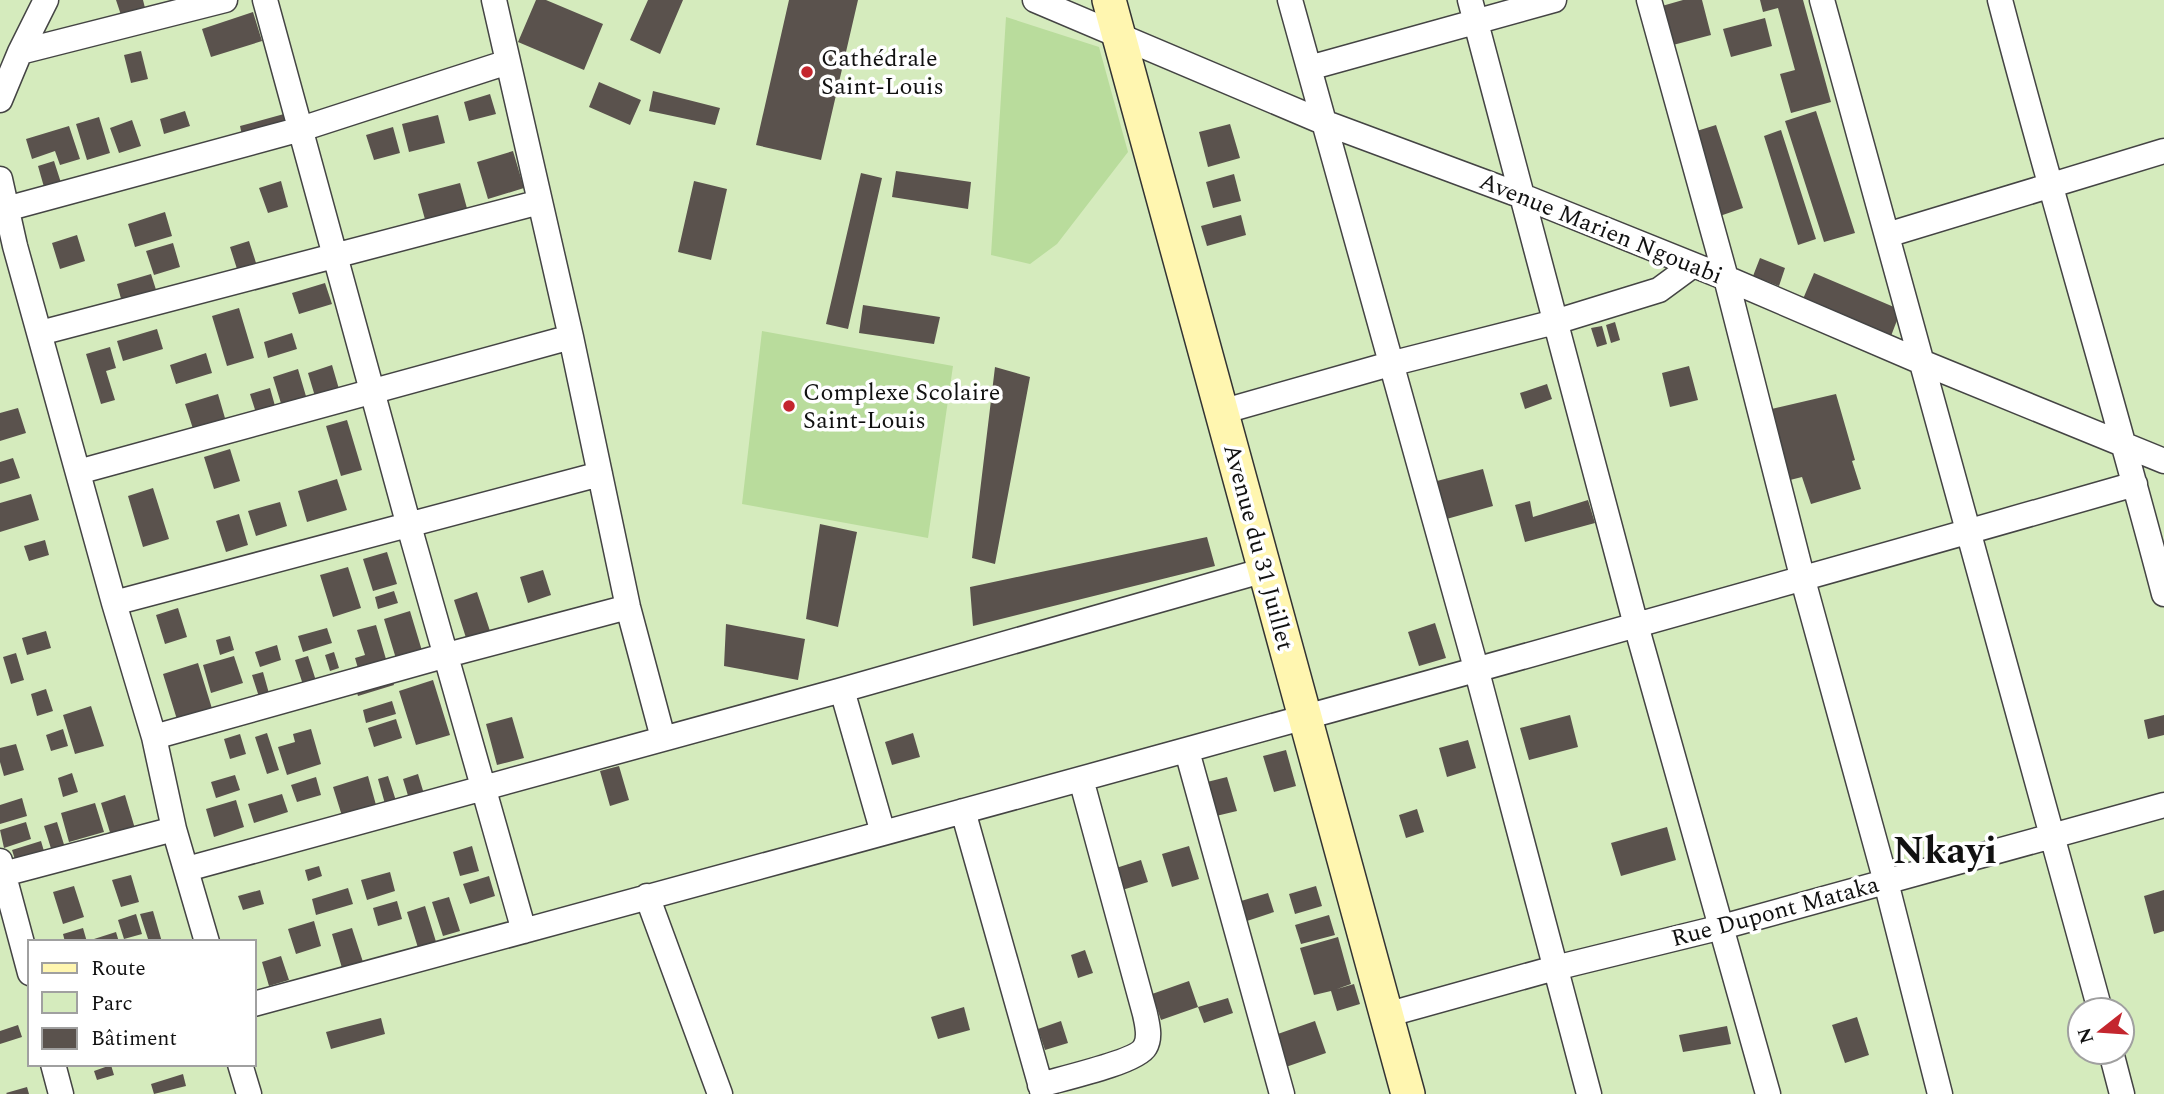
<svg xmlns="http://www.w3.org/2000/svg" width="2164" height="1094" font-family="Spectral,serif">
  <rect width="100%" height="100%" fill="#fffdf5"/>
  <!-- green -->
  <path fill="#d5ebbd" fill-rule="evenodd" d="M0,0H2164V1094H0ZM30,942H254V1064H30ZM2080,1010H2122V1052H2080Z"/>
  <!-- forest -->
  <path fill="#b9dc9c" d="M1006,17L1099,47L1128,152L1057,244L1030,264L991,255Z
    M762,331L953,366L928,538L742,504Z"/>
  <!-- building -->
  <path fill="#5a524d" d="M116,0H143L145,8L121,15Z
    M536,0H546L603,24L584,70L518,42Z
    M648,0H683L660,54L630,40Z
    M789,0H858L821,160L756,145Z
    M1683,0H1702L1711,35L1673,45L1662,6Z
    M1760,0H1803L1831,102L1791,113L1780,74L1795,70L1778,8L1763,12Z
    M253,12L262,41L211,57L202,29Z
    M1765,18L1772,46L1731,57L1723,29Z
    M141,51L148,79L131,83L124,55Z
    M599,82L641,100L630,125L589,107Z
    M653,91L720,108L715,125L649,111Z
    M490,94L496,114L469,121L464,102Z
    M185,111L190,126L164,134L160,119Z
    M1816,111L1855,233L1824,242L1785,121Z
    M284,114L288,128L243,140L240,126Z
    M438,115L445,143L409,152L402,124Z
    M99,117L110,153L87,160L76,124Z
    M132,120L141,146L119,153L110,128Z
    M1230,124L1240,158L1208,167L1199,132Z
    M1716,125L1743,208L1714,218L1687,134Z
    M69,126L80,159L60,165L55,151L32,159L26,139Z
    M393,127L400,153L374,160L366,135Z
    M1781,130L1816,239L1798,245L1764,136Z
    M513,151L524,188L488,199L477,162Z
    M54,161L63,189L46,194L38,166Z
    M896,171L971,182L968,209L892,197Z
    M861,173L882,178L848,329L826,324Z
    M1234,174L1241,201L1213,208L1206,182Z
    M281,181L288,207L268,213L259,188Z
    M694,181L727,189L711,260L678,252Z
    M460,183L468,212L426,223L418,194Z
    M165,212L172,236L135,247L128,224Z
    M1241,215L1246,235L1207,246L1201,226Z
    M77,235L85,261L60,269L52,243Z
    M249,241L257,266L238,272L230,247Z
    M173,243L180,267L154,275L146,251Z
    M1760,258L1785,268L1779,286L1753,276Z
    M1814,273L1901,310L1891,336L1803,299Z
    M151,274L158,296L123,306L117,284Z
    M325,283L332,304L299,314L292,293Z
    M863,305L940,317L934,344L859,333Z
    M239,308L254,358L227,366L212,316Z
    M1615,322L1620,340L1611,343L1606,325Z
    M1602,326L1607,344L1597,347L1591,328Z
    M157,329L163,349L123,361L117,341Z
    M292,333L297,349L268,358L264,342Z
    M110,347L116,368L106,371L115,400L101,404L86,354Z
    M206,353L212,373L176,384L170,365Z
    M332,365L341,396L317,403L308,373Z
    M1689,366L1698,400L1670,407L1662,373Z
    M995,367L1030,377L995,564L972,558Z
    M298,369L308,403L283,410L273,377Z
    M1547,384L1552,399L1525,409L1520,393Z
    M270,388L277,413L258,419L250,394Z
    M218,394L227,425L195,435L185,404Z
    M1836,394L1855,460L1852,461L1861,489L1811,504L1802,477L1778,483L1763,411Z
    M18,408L26,433L0,441V413Z
    M347,420L362,470L341,476L326,426Z
    M230,449L240,481L214,489L204,457Z
    M13,458L20,478L0,484V462Z
    M1483,469L1493,506L1443,520L1433,482Z
    M337,479L347,510L307,522L298,491Z
    M153,488L169,539L143,547L128,496Z
    M31,494L39,520L0,532V503Z
    M1588,500L1595,523L1525,542L1515,505L1530,501L1533,517Z
    M280,502L287,526L256,536L248,511Z
    M239,514L248,545L226,552L216,521Z
    M820,524L857,532L838,627L806,619Z
    M1207,537L1215,566L973,626L970,587Z
    M45,540L49,555L29,561L24,546Z
    M387,552L397,584L373,591L363,559Z
    M348,567L361,608L333,617L320,575Z
    M543,570L551,595L528,603L520,577Z
    M394,591L398,603L378,609L375,597Z
    M477,592L491,634L467,641L454,600Z
    M178,608L187,637L165,644L156,615Z
    M410,611L423,654L397,662L384,619Z
    M1435,623L1446,658L1419,666L1408,632Z
    M726,624L805,639L798,680L724,666Z
    M376,625L388,666L360,675L355,658L365,655L357,630Z
    M327,628L332,643L303,652L298,636Z
    M46,631L51,648L27,655L22,638Z
    M230,636L234,650L220,655L216,640Z
    M277,645L281,660L260,667L255,652Z
    M334,652L339,668L330,671L325,655Z
    M16,653L24,680L11,684L3,657Z
    M234,656L243,683L211,693L203,665Z
    M308,656L318,687L305,691L295,660Z
    M198,663L214,715L179,726L163,674Z
    M263,672L270,697L260,700L252,675Z
    M391,676L394,685L358,696L355,687Z
    M433,680L450,735L416,745L399,691Z
    M46,689L53,711L37,716L31,694Z
    M392,701L396,714L366,723L363,710Z
    M91,706L104,746L75,754L63,715Z
    M1570,715L1578,747L1529,760L1520,728Z
    M2164,715V735L2148,739L2144,720Z
    M512,717L524,758L497,765L486,724Z
    M396,719L402,738L374,747L368,728Z
    M63,729L68,746L51,751L46,735Z
    M311,729L321,764L287,775L278,747L295,742L293,734Z
    M267,733L279,770L267,774L255,737Z
    M913,733L920,757L892,765L885,742Z
    M240,734L246,754L230,759L224,739Z
    M1468,740L1476,768L1447,777L1439,748Z
    M16,744L24,770L4,776L0,762V748Z
    M1286,750L1296,786L1274,792L1263,756Z
    M619,766L629,800L610,806L600,771Z
    M72,773L78,792L63,797L58,778Z
    M418,774L424,794L409,799L403,779Z
    M235,775L240,790L216,798L211,782Z
    M368,776L376,805L342,816L333,787Z
    M388,776L398,807L387,811L378,779Z
    M316,777L321,795L297,802L291,785Z
    M1227,777L1237,811L1216,816L1207,782Z
    M282,794L288,812L254,823L248,804Z
    M125,795L136,832L112,839L101,803Z
    M22,798L27,816L0,824V805Z
    M236,800L244,827L214,837L206,809Z
    M95,803L104,832L69,842L61,813Z
    M1417,809L1424,832L1406,838L1399,815Z
    M26,822L31,839L4,848L0,830Z
    M57,822L66,851L53,855L44,826Z
    M1667,827L1676,860L1621,876L1611,843Z
    M41,841L46,858L17,866L12,850Z
    M472,846L479,871L460,876L453,852Z
    M1189,846L1199,879L1172,887L1162,854Z
    M1141,860L1148,882L1119,891L1113,869Z
    M319,866L322,876L308,881L305,870Z
    M390,872L395,891L367,900L361,880Z
    M131,875L139,902L121,907L112,880Z
    M489,876L495,896L470,904L463,884Z
    M74,886L84,917L63,924L53,892Z
    M1316,886L1322,906L1295,914L1289,894Z
    M348,888L353,904L316,915L312,899Z
    M260,890L264,904L243,910L238,896Z
    M2164,890V931L2154,934L2144,896Z
    M1268,893L1274,912L1247,921L1241,901Z
    M449,897L460,931L443,936L432,902Z
    M397,901L402,919L378,926L373,908Z
    M425,906L437,945L419,951L407,912Z
    M153,911L162,942H149L140,914Z
    M136,914L142,934L124,939L118,920Z
    M1329,915L1335,935L1301,944L1295,925Z
    M314,921L321,946L296,954L288,929Z
    M83,928L87,942H65L63,934Z
    M352,928L363,962L342,968L332,934Z
    M116,932L119,942H95L94,939Z
    M1338,937L1351,984L1337,989L1354,984L1360,1004L1337,1011L1331,991L1314,995L1300,948Z
    M1085,950L1093,973L1078,978L1071,955Z
    M281,956L289,980L269,986L262,962Z
    M1189,981L1198,1007L1228,998L1233,1013L1204,1023L1198,1007L1161,1020L1152,994Z
    M964,1007L970,1030L938,1039L931,1017Z
    M1857,1017L1869,1055L1845,1063L1832,1025Z
    M381,1018L385,1034L331,1049L326,1032Z
    M1061,1021L1068,1043L1045,1050L1038,1029Z
    M1315,1021L1326,1053L1283,1068L1272,1036Z
    M18,1025L22,1037L0,1044V1031Z
    M1727,1026L1731,1044L1683,1052L1679,1035Z
    M111,1065L114,1075L97,1080L94,1071Z
    M183,1074L186,1086L154,1094L151,1084Z
    M27,1087L29,1094H7L6,1093Z"/>
  <g fill="none" stroke-linecap="round" stroke-linejoin="round">
    <defs>
      <path id="street" d="M265,0L409,526L524,931
        M494,0L571,337L628,607L663,738
        M1035,0L1323,122L1522,196L1726,278L1924,363L2164,461
        M1290,0L1476,668L1589,1094
        M1470,0L1636,625L1768,1094
        M1649,0L1726,278L1803,580L1886,882L1940,1094
        M1822,0L2100,1010
        M2000,0C2052,199 2112,395 2164,594
        M20,52L225,0
        M1309,68L1554,0
        M0,100L20,52L46,0
        M0,179L15,246L114,603L154,737L174,829L207,942
        M6,209L301,129L508,62
        M1887,235L2164,151
        M40,333L540,202
        M1221,412L1390,364L1555,322L1659,290L1693,265
        M78,472L571,337
        M114,603L600,474
        M842,690L883,833
        M154,737L447,655L628,607
        M1187,751L1282,1094
        M963,811L1043,1094
        M0,861L30,973
        M187,869L842,690L1265,570
        M0,875L174,829
        M647,896L720,1094
        M254,1004C882,834 1510,663 2135,484
        M1386,1015L1555,968L1722,927L2164,805
        M2111,1052L2122,1094
        M53,1064L61,1094
        M240,1064L249,1094
        M1040,1085C1060,1079 1137,1062 1145,1047C1151,1037 1147,1024 1145,1014L1081,779"/>
      <path id="secondary" d="M1109,0L1408,1094"/>
    </defs>
    <!-- street casing -->
    <use href="#street" stroke="#444" stroke-width="27"/>
    <!-- secondary casing -->
    <use href="#secondary" stroke="#333" stroke-width="36"/>
    <!-- street -->
    <use href="#street" stroke="#fff" stroke-width="24"/>
    <!-- secondary -->
    <use href="#secondary" stroke="#fff6b0" stroke-width="33"/>
  </g>
  <!-- markers -->
  <g fill="#c4262e" stroke="#fff" stroke-width="2.5">
    <circle cx="807" cy="72" r="7"/>
    <circle cx="789" cy="406" r="7"/>
  </g>
  <g text-anchor="middle" stroke-width="7" stroke-linejoin="round" paint-order="stroke">
    <!-- poi labels -->
    <g font-size="24" fill="#111" stroke="#fff" text-anchor="start">
      <text x="821" y="66">Cathédrale<tspan x="821" dy="28">Saint-Louis</tspan></text>
      <text x="803" y="400">Complexe Scolaire<tspan x="803" dy="28">Saint-Louis</tspan></text>
    </g>
    <!-- street labels -->
    <g font-size="24" fill="#111" stroke="#fff">
      <text transform="translate(1601 228) rotate(22)" y="8">Avenue Marien Ngouabi</text>
      <text transform="translate(1259 547) rotate(75)" y="8">Avenue du 31 Juillet</text>
      <text transform="translate(1775 911) rotate(-15)" y="8">Rue Dupont Mataka</text>
    </g>
    <!-- town labels -->
    <g font-size="38" font-weight="bold" fill="#111" stroke="#fff">
      <text x="1945" y="863">Nkayi</text>
    </g>
  </g>
  <!-- legend -->
  <rect x="28" y="940" width="228" height="126" fill="#ffffff" stroke="#a0a0a0" stroke-width="2"/>
  <rect x="42" y="963" width="35" height="10" fill="#fff6b0" stroke="#a0a0a0" stroke-width="2"/>
  <text x="91" y="975" font-size="21" fill="#111111">Route</text>
  <rect x="42" y="992" width="35" height="21" fill="#d5ebbd" stroke="#a0a0a0" stroke-width="2"/>
  <text x="91" y="1010" font-size="21" fill="#111111">Parc</text>
  <rect x="42" y="1028" width="35" height="21" fill="#5a524d" stroke="#a0a0a0" stroke-width="2"/>
  <text x="91" y="1045" font-size="21" fill="#111111">Bâtiment</text>
  <!-- north arrow -->
  <g transform="translate(2101 1031) rotate(253)"><circle r="33" fill="#ffffff" stroke="#a0a0a0" stroke-width="2"/>
  <path d="M0-5L12 26L0 18L-12 26Z" fill="#c4262e"/>
  <text y="-10" font-size="19" font-weight="bold" text-anchor="middle" fill="#111111">N</text>
  </g>
</svg>
